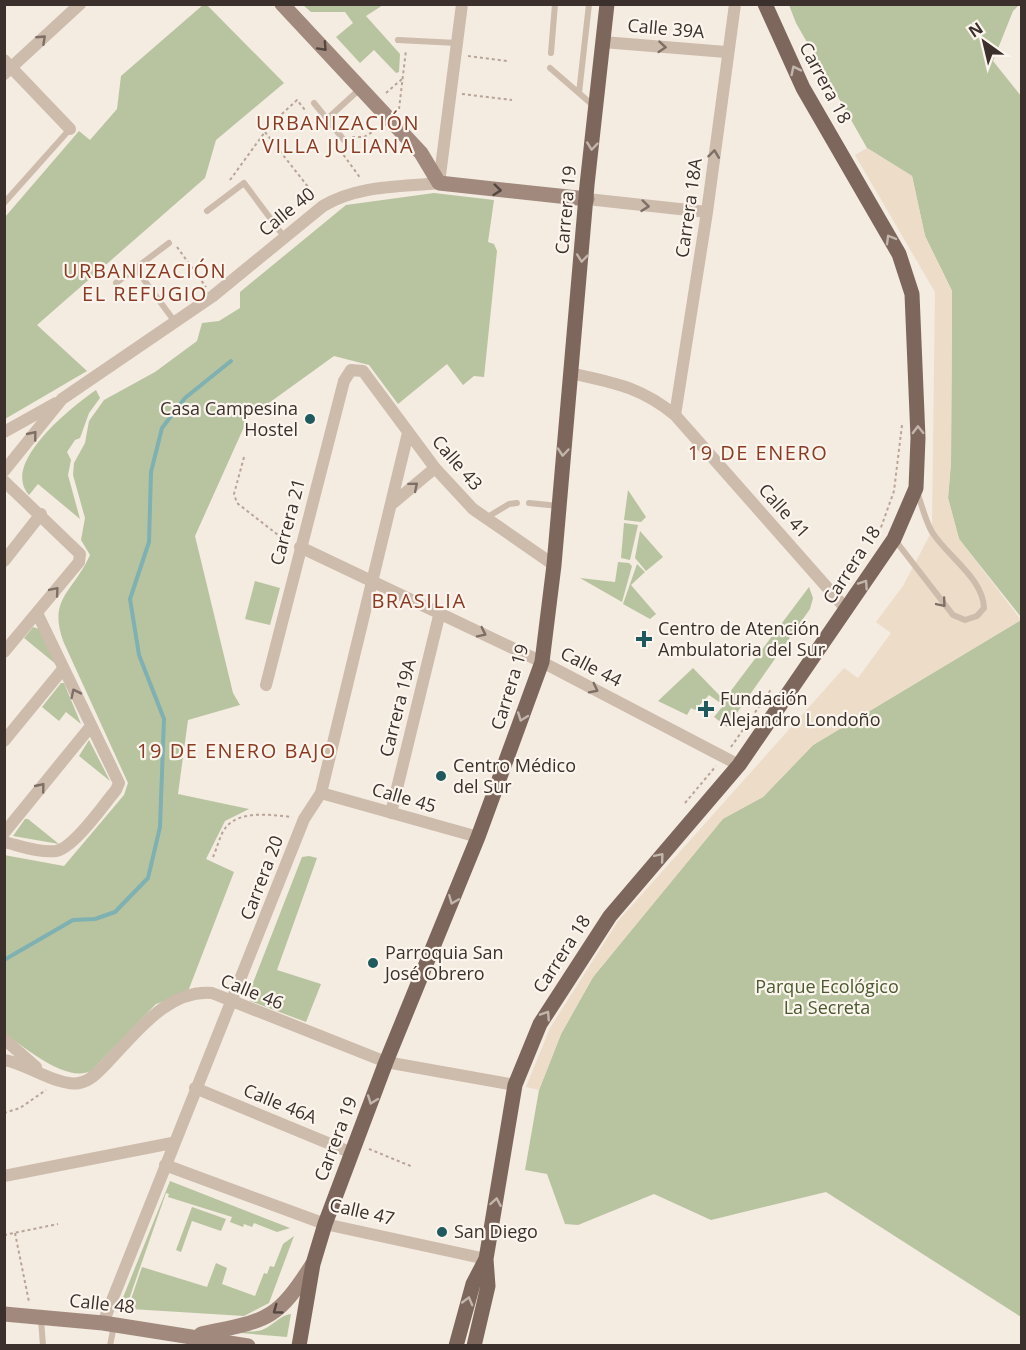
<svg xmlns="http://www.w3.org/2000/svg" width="1026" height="1350" font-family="'Open Sans',sans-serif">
  <rect width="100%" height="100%" fill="#f4ebe1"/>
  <!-- green -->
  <path fill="#b8c4a0" d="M204,4L207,5L284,83L216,140L205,178L37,325L87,371L5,419V217L79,131L90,140L117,109L121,76Z
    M303,5H383L366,16L400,54L399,72L396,73L374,50L360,63L336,37L353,23L345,12H311Z
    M789,5H1019L1013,11L993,61L1021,96V617L959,539L948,498L951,462L952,291L925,236L912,176L867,148L796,23Z
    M434,193L494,200L488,242L494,244L497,251L484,377L474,376L463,385L447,364L398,404L369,365L334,356L248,418L195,536L233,693L240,705L188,720L178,794L249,809L225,821L206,859L234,872L187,994L156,1004L91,1071C66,1083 26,1048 5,1034L4,855L64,866L124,795L128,783L64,643C47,598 73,593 90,555L81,540L85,518L73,475L74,463L85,443L89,421L104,400L155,372L197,341L202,323L219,321L240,308V292L346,205Z
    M96,390L100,398L89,413L80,438L75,440L67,452L71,460L68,475L80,519L38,484L29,495C0,463 73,406 96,390Z
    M628,490L646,517L641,522L624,520Z
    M624,523L638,525L630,560L621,558Z
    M640,531L663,557L646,571L635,558Z
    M618,562L629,563L632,566L622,602L580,578L615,582Z
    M637,564L645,572L631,585L656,614L650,619L623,604Z
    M255,581L280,588L270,625L245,619Z
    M809,587L813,598L810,609L727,727L714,717L726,702L724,700L719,702L709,695L695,710L691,708L687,715L658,701L693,668L724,700Z
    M1021,620V1317L826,1192L711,1220L654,1194L578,1225L565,1224L547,1174L525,1170L539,1090L561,1034L593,977L723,818L763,797L813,745Z
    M33,627L39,629L57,665L24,638Z
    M61,683H64L81,724L66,712L59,721L42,707Z
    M89,740L110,781L79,756Z
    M25,819H28L59,844L13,836Z
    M309,856L317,858L277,970L321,984L306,1022L250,1001L249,993L302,857Z
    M170,1181L290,1228L277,1232L254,1223L252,1227L244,1224L243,1227L230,1222L232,1217L168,1197L169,1194L166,1193L127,1305L122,1300Z
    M192,1207L226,1219L221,1231L192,1221L181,1252L176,1250Z
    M294,1236L269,1303L244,1316L131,1309L129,1305L142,1267L207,1287L216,1263L227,1268L222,1284L255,1296L264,1273L267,1274L270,1266L274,1267L283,1244Z
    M291,1314L287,1337L240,1333C246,1330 257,1333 264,1329C274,1325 280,1315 291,1314Z"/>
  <!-- plaza -->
  <path fill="#ecdcc8" d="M867,148L912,176L925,236L952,291L951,462L948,498L959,539L1021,620L813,745L763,797L723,819L593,977L561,1034L539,1090L526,1087L550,1028L618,921L844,668L858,678L891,633L876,622L903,586L932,531L935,292L855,155Z"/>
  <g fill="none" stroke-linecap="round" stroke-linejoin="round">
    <!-- stream -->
    <path stroke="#7fb0b2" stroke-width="4" d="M4,960L73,920L95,919L115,912L148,878L160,827L164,719L139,655L130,599L149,542L151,472L162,428L185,398L231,361"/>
    <!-- path -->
    <path stroke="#b9a596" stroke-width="2" stroke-dasharray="3 3" stroke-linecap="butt" d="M468,56L507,61
      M386,93L402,79
      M462,94L512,100
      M399,109L406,50
      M265,132L316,197
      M352,137H364L379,128
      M340,150L361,179
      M230,180L270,125L297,100L305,110
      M177,247L206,287
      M244,457L234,494L237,503L287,542
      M879,533L894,491L902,425
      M731,747L772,688
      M685,803L716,766
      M213,857C217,849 220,833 227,826C241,810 274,815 292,817
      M4,1113L20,1108L46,1090
      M369,1149L413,1167
      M15,1233L29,1302
      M4,1235L58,1224"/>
    <!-- lane -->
    <path stroke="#cdbbac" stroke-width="6" d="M398,40L457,43
      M551,53L555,4
      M550,68L595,107
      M579,93L589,4
      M314,103L344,140
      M327,119L361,88
      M4,203L70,129
      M207,211L244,183L285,238
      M136,269L175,322
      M116,283L169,243
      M529,503L559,506
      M486,518L509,504L517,503
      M895,540L953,615L965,620L977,616L984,608C983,578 947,556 932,532C925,520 922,505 917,492
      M41,1319L43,1346
      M110,1346L114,1325"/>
    <!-- street -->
    <path stroke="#cdbbac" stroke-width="12" d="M603,42L726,52
      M4,60L70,129
      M4,74L80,4
      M587,199L707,212
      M570,373C614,383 639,386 675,415L847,610
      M675,415L707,212L735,4
      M4,432L56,403
      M4,471L62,399L213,296L323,206C358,185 399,187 439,183L462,4
      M4,481L80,554L79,562L4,652
      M392,504L435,468
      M300,547L542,662L739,765
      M4,561L41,514
      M266,685L344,381L351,370L363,371L435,468L473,509L554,565
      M4,741L63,669
      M321,793L478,837
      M391,813L440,612
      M4,833L91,726
      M4,842C21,846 40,853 56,851C74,848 104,804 116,790L119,783L37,613
      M4,1039L36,1067
      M4,1060C26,1063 58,1087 79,1083C91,1081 100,1070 108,1062C136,1033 168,989 212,993L386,1062L515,1085
      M195,1088L352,1153
      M165,1165L325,1224L486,1259
      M4,1176L172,1143
      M103,1323C169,1154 238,987 304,819L321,793L408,433"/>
    <!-- secondary -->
    <path stroke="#a18a7d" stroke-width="15" d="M282,4L421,153L439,183L587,199
      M4,1314L103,1323L248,1346
      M201,1334C266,1320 275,1323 312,1265"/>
    <!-- primary -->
    <path stroke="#7d675c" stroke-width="15" d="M299,1346L313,1264L325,1224L386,1062L478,837L542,662L554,565L587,185L607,4
      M456,1346L473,1284L486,1259
      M474,1346L488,1286L486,1259L515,1085L540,1024L610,916L739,765L894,539L916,488L918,438L912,294L899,254L803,88L765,4"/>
  </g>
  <!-- one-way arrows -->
  <defs><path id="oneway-chevron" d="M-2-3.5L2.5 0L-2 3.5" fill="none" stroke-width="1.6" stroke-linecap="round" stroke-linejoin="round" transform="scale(1.5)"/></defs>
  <g stroke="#7d6f65">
    <use href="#oneway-chevron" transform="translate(42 39) rotate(-43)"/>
    <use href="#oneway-chevron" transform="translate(662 47) rotate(5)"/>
    <use href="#oneway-chevron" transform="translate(714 154) rotate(-83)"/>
    <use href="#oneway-chevron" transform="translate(645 206) rotate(6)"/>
    <use href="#oneway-chevron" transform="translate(33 435) rotate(-51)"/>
    <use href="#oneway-chevron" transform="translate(414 486) rotate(-40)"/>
    <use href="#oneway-chevron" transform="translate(55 591) rotate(-50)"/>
    <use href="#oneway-chevron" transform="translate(942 603) rotate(50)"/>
    <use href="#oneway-chevron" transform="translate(482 633) rotate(26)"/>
    <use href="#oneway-chevron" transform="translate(594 689) rotate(27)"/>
    <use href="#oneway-chevron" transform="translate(75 693) rotate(-116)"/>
    <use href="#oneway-chevron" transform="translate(41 787) rotate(-51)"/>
  </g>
  <g stroke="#544640">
    <use href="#oneway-chevron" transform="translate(323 47) rotate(47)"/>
    <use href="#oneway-chevron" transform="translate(497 190) rotate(6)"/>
    <use href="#oneway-chevron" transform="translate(277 1310) rotate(144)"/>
  </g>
  <g stroke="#c2b5ac">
    <use href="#oneway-chevron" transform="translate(795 70) rotate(-116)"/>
    <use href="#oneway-chevron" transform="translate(592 146) rotate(96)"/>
    <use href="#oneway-chevron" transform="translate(890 239) rotate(-120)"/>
    <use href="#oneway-chevron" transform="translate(582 258) rotate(96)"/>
    <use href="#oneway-chevron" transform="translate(918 430) rotate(-91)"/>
    <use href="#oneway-chevron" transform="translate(563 452) rotate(95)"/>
    <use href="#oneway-chevron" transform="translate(864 584) rotate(-56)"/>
    <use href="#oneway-chevron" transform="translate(522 717) rotate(110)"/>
    <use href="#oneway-chevron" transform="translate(660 857) rotate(-50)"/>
    <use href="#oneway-chevron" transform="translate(453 900) rotate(112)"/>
    <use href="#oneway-chevron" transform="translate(546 1015) rotate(-57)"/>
    <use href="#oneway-chevron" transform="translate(372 1100) rotate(110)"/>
    <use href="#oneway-chevron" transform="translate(496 1202) rotate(-80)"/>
    <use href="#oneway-chevron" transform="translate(468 1301) rotate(-75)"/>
  </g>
  <!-- markers -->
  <g fill="#1f5a5e" stroke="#fbf5ee" stroke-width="2">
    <circle cx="310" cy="419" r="6"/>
    <path d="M641 630h6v6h6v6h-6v6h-6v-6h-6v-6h6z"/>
    <path d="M703 700h6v6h6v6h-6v6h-6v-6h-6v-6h6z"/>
    <circle cx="441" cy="776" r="6"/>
    <circle cx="373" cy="963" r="6"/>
    <circle cx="442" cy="1232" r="6"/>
  </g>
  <g text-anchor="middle" stroke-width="4.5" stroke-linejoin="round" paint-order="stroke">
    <!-- street labels -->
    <g font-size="18" fill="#3b302b" stroke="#fbf5ee">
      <text transform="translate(666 29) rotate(5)" y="6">Calle 39A</text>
      <text transform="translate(825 83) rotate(62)" y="6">Carrera 18</text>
      <text transform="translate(689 208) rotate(-82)" y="6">Carrera 18A</text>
      <text transform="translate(566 210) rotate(-85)" y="6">Carrera 19</text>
      <text transform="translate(287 212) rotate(-39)" y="6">Calle 40</text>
      <text transform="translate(457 463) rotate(49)" y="6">Calle 43</text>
      <text transform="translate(784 511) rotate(48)" y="6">Calle 41</text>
      <text transform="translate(288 522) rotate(-75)" y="6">Carrera 21</text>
      <text transform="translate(852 565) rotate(-57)" y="6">Carrera 18</text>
      <text transform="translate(591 667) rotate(27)" y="6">Calle 44</text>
      <text transform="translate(510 687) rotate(-73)" y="6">Carrera 19</text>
      <text transform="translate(398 708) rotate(-76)" y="6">Carrera 19A</text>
      <text transform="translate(404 798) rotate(16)" y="6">Calle 45</text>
      <text transform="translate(262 878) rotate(-69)" y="6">Carrera 20</text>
      <text transform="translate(562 954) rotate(-57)" y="6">Carrera 18</text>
      <text transform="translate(252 992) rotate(22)" y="6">Calle 46</text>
      <text transform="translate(280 1104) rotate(22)" y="6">Calle 46A</text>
      <text transform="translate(336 1139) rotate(-69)" y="6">Carrera 19</text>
      <text transform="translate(362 1212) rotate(13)" y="6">Calle 47</text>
      <text transform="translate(102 1304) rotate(6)" y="6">Calle 48</text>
    </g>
    <!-- poi labels -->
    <g font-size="18" fill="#3b302b" stroke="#fbf5ee" text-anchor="start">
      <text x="298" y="415" text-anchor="end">Casa Campesina<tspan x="298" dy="21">Hostel</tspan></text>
      <text x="658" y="635">Centro de Atención<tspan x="658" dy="21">Ambulatoria del Sur</tspan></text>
      <text x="720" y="705">Fundación<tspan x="720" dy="21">Alejandro Londoño</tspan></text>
      <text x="453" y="772">Centro Médico<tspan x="453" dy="21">del Sur</tspan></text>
      <text x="385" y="959">Parroquia San<tspan x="385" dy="21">José Obrero</tspan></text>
      <text x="454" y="1238">San Diego</text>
    </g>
    <!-- park labels -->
    <g font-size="18" fill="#4a5a2e" stroke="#fbf5ee">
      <text x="827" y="993">Parque Ecológico<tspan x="827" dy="21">La Secreta</tspan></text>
    </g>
    <!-- neighbourhood labels -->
    <g font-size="20" letter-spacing="1.5" fill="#8c3b22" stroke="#fbf5ee">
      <text x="338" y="130">URBANIZACIÓN<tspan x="338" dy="23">VILLA JULIANA</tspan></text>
      <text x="145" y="278">URBANIZACIÓN<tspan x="145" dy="23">EL REFUGIO</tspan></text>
      <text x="758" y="460">19 DE ENERO</text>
      <text x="419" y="608">BRASILIA</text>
      <text x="237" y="758">19 DE ENERO BAJO</text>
    </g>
  </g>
  <!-- border -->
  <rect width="1026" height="1350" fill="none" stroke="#3b302b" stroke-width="12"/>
  <!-- north arrow -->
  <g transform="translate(984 42) rotate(326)" stroke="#fbf5ee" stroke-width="4.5" paint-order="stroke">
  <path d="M0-4.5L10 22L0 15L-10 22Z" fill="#3b302b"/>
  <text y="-9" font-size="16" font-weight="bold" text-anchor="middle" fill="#3b302b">N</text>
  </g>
</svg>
